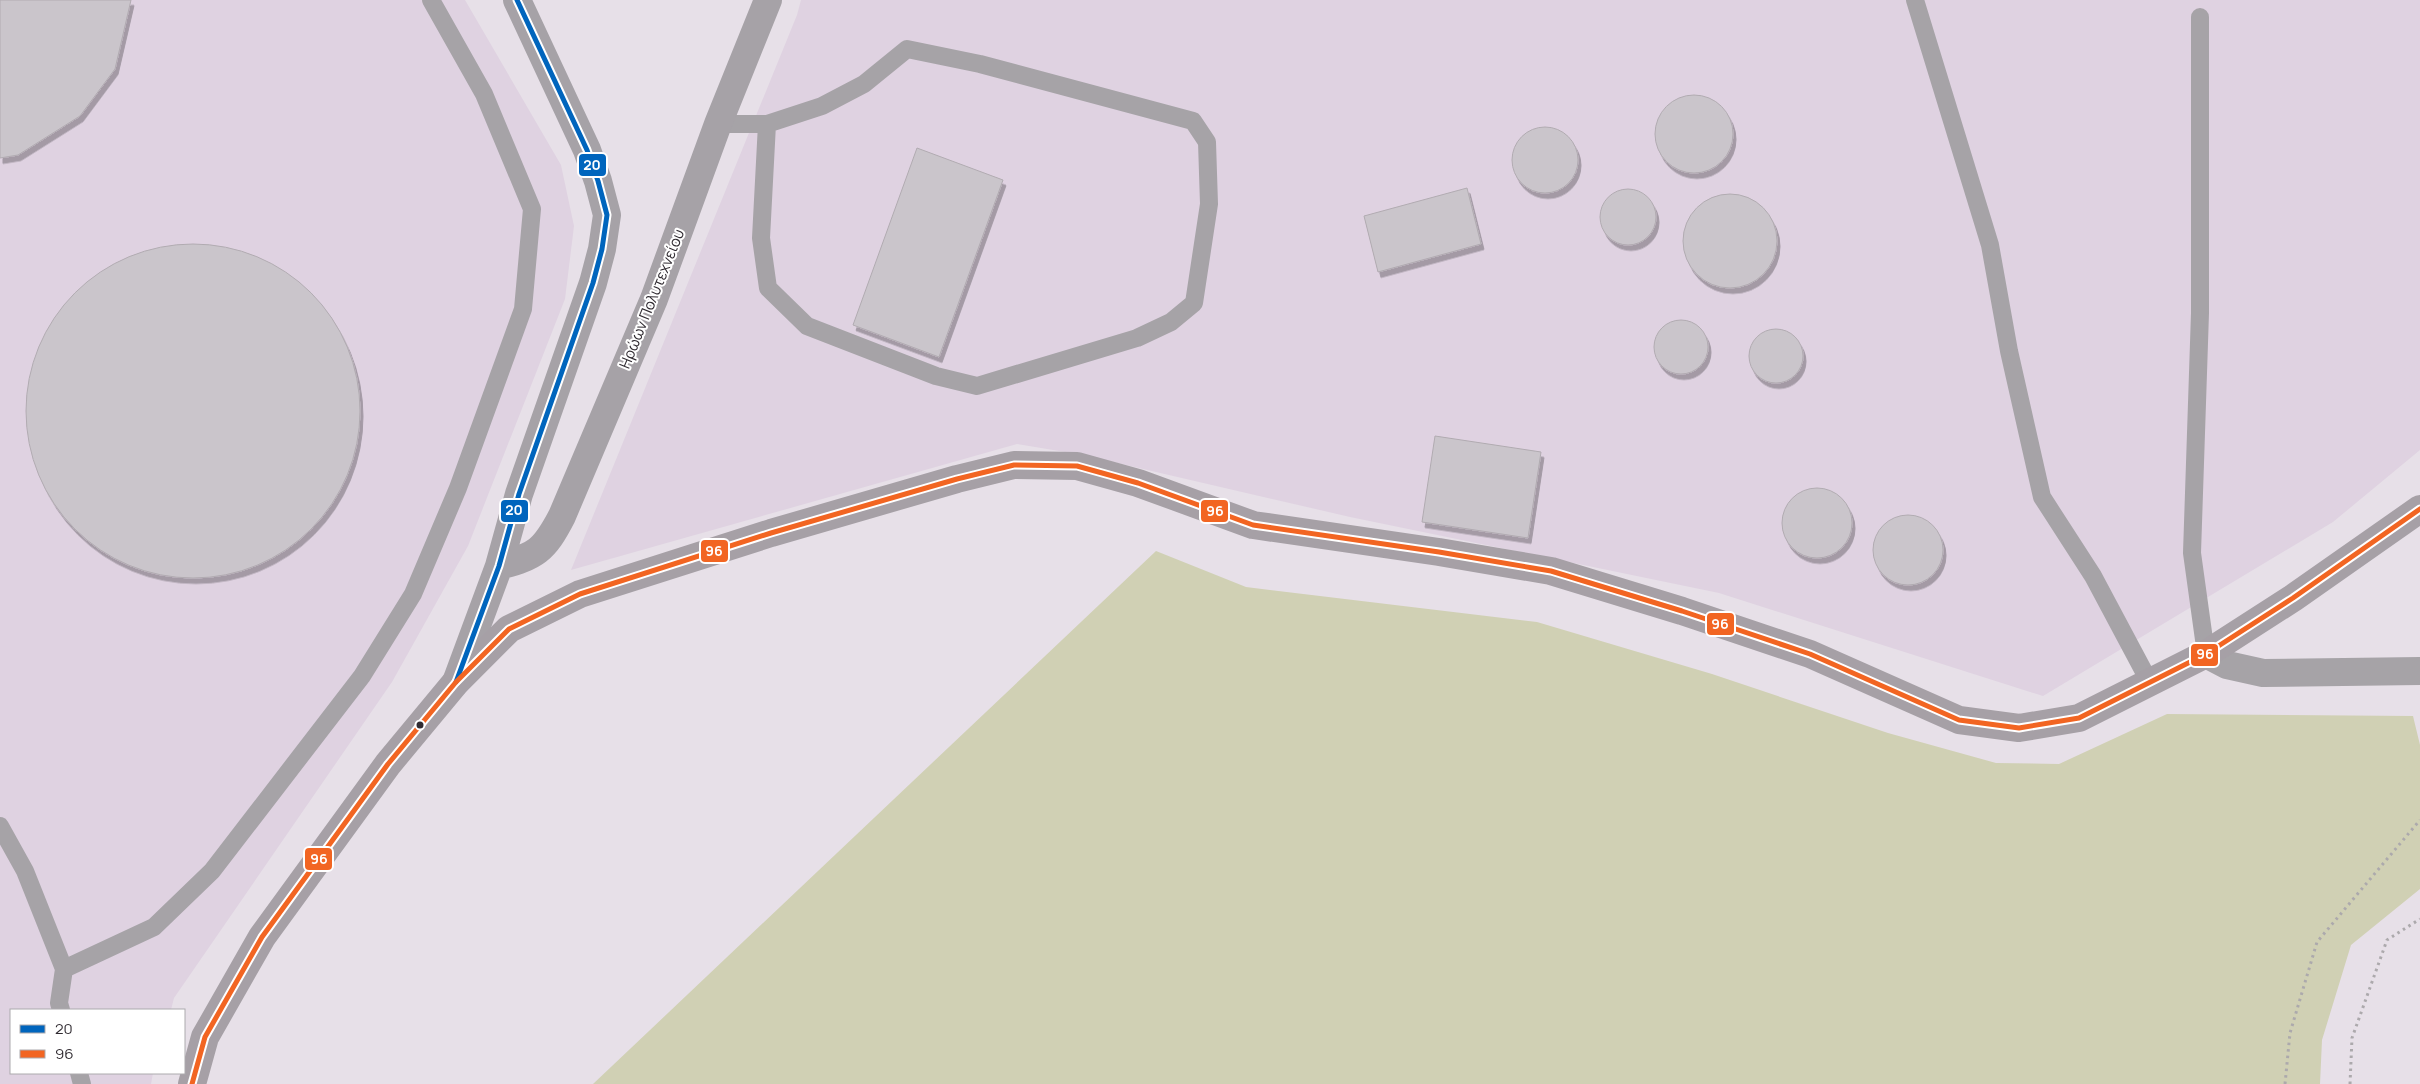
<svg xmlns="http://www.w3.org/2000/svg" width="2420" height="1084" font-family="Manrope,sans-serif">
  <defs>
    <filter id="shadow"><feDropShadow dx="3" dy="5.5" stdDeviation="0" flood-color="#0004"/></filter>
  </defs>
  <rect width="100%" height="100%" fill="#e7e0e8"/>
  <!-- built -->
  <path fill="#dfd2e1" d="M0,0H465L561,165L574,226L565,299L468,546L392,682L174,998L171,1010H11V1073H153L151,1084H0Z
    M801,0H2420V450L2333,522L2043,696L1719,593L1350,517L1083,455L1017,444L571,570L797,15Z"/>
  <!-- green -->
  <path fill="#d0d0b4" d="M1156,551L1246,587L1537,622L1712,674L1888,733L1996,763L2059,764L2167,714L2413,716L2420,745V889L2351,945L2322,1040L2320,1084H593Z"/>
  <!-- building -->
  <path fill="#cac5cb" stroke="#b1abb1" filter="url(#shadow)" d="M0,0H131L115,69L80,116L18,155L0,158Z
    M1655 134a39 39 0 1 1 78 0a39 39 0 1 1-78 0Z
    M1512 160a33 33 0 1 1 66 0a33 33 0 1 1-66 0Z
    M917,148L1003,180L939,357L853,325Z
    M1467,188L1481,244L1378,272L1364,216Z
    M1600 217a28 28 0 1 1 56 0a28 28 0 1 1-56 0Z
    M1683 241a47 47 0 1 1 94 0a47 47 0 1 1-94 0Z
    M26 411a167 167 0 1 1 334 0a167 167 0 1 1-334 0Z
    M1654 347a27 27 0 1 1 54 0a27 27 0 1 1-54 0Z
    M1749 356a27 27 0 1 1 54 0a27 27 0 1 1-54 0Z
    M1435,436L1541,452L1528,538L1422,522Z
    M1782 523a35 35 0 1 1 70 0a35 35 0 1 1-70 0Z
    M1873 550a35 35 0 1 1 70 0a35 35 0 1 1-70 0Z"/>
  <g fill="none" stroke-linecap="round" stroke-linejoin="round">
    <!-- path -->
    <path stroke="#aca9ac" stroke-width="3" stroke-dasharray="2.5 4" stroke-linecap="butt" d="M2285,1084L2290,1033L2317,942L2420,820
      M2350,1084L2352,1038L2387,940L2420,919"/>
    <!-- lane -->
    <path stroke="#a6a3a7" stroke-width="18" d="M1915,0L1990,245L2009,351L2042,497L2093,576L2150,683
      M2200,17V313L2192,553L2206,654
      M718,124H767L822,106L864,84L907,49L980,64L1193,121L1207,142L1209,204L1194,303L1171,322L1137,338L977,386L936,376L807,326L768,288L761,238L767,124
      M0,826L25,871L64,969
      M61,1010L59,1003L64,969L154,927L212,871L362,676L413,594L458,488L523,309L532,209L484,94L431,0
      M79,1073L82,1084"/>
    <!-- street -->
    <path stroke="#a6a3a7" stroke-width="28" d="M2206,654L2227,665L2263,673L2420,671"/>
    <!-- secondary -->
    <path stroke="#a6a2a7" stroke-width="28" d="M499,566C536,556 544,551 562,516L654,299L718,124L768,0
      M456,682L499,566L519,494L593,283L602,249L607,215L598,181L587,150L517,0"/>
    <!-- highway -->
    <path stroke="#a6a0a6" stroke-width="28" d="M192,1084L205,1037L262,937L388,764L456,682L509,629L580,594L771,533L957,479L1014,465L1077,466L1138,483L1253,525L1439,552L1551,571L1682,611L1810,654L1959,720L2019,728L2079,718L2206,654L2293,598L2420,509"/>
    <defs>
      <path id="bus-1" d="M456,682L499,566L519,494L593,283L602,249L607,215L598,181L587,150L517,0"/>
      <path id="bus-2" d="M192,1084L205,1037L262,937L388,764L456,682L509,629L580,594L771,533L957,479L1014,465L1077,466L1138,483L1253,525L1439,552L1551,571L1682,611L1810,654L1959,720L2019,728L2079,718L2206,654L2293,598L2420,509"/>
    </defs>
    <!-- bus-1 casing -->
    <use href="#bus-1" stroke="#fff" stroke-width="9"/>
    <!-- bus-2 casing -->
    <use href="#bus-2" stroke="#fff" stroke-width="9"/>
    <!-- bus-1 -->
    <use href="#bus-1" stroke="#0065bd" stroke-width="5"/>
    <!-- bus-2 -->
    <use href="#bus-2" stroke="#f26522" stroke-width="5"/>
  </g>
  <!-- markers -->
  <circle fill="#302b31" stroke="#fff" stroke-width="2" cx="420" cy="725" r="4.5"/>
  <g text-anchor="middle" stroke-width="4" stroke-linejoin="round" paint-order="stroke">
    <!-- street labels -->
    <g font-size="15" fill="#302b31" stroke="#fff">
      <text transform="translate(652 299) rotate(-68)" y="5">Ηρώων Πολυτεχνείου</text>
    </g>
  </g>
  <g stroke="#fff" stroke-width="2">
    <rect x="578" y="153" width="29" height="24" rx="5" fill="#0065bd"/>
    <rect x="500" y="499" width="29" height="24" rx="5" fill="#0065bd"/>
    <rect x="1200" y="499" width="29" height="24" rx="5" fill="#f26522"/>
    <rect x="700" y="539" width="29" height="24" rx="5" fill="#f26522"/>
    <rect x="1706" y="612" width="29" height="24" rx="5" fill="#f26522"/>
    <rect x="2190" y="643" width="29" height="24" rx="5" fill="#f26522"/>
    <rect x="304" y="847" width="29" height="24" rx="5" fill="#f26522"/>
  </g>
  <g font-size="14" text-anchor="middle" font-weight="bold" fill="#fff">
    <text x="592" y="170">20</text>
    <text x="514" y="515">20</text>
    <text x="1215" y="516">96</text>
    <text x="714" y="556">96</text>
    <text x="1720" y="629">96</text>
    <text x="2205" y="659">96</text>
    <text x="319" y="864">96</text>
  </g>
  <!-- legend -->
  <rect x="10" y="1009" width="175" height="65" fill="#ffffff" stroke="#acaaad"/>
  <rect x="20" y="1025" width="25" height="8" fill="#0065bd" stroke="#acaaad"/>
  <text x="55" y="1034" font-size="15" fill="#302b31">20</text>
  <rect x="20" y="1050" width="25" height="8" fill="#f26522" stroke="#acaaad"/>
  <text x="55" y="1059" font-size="15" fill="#302b31">96</text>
</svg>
